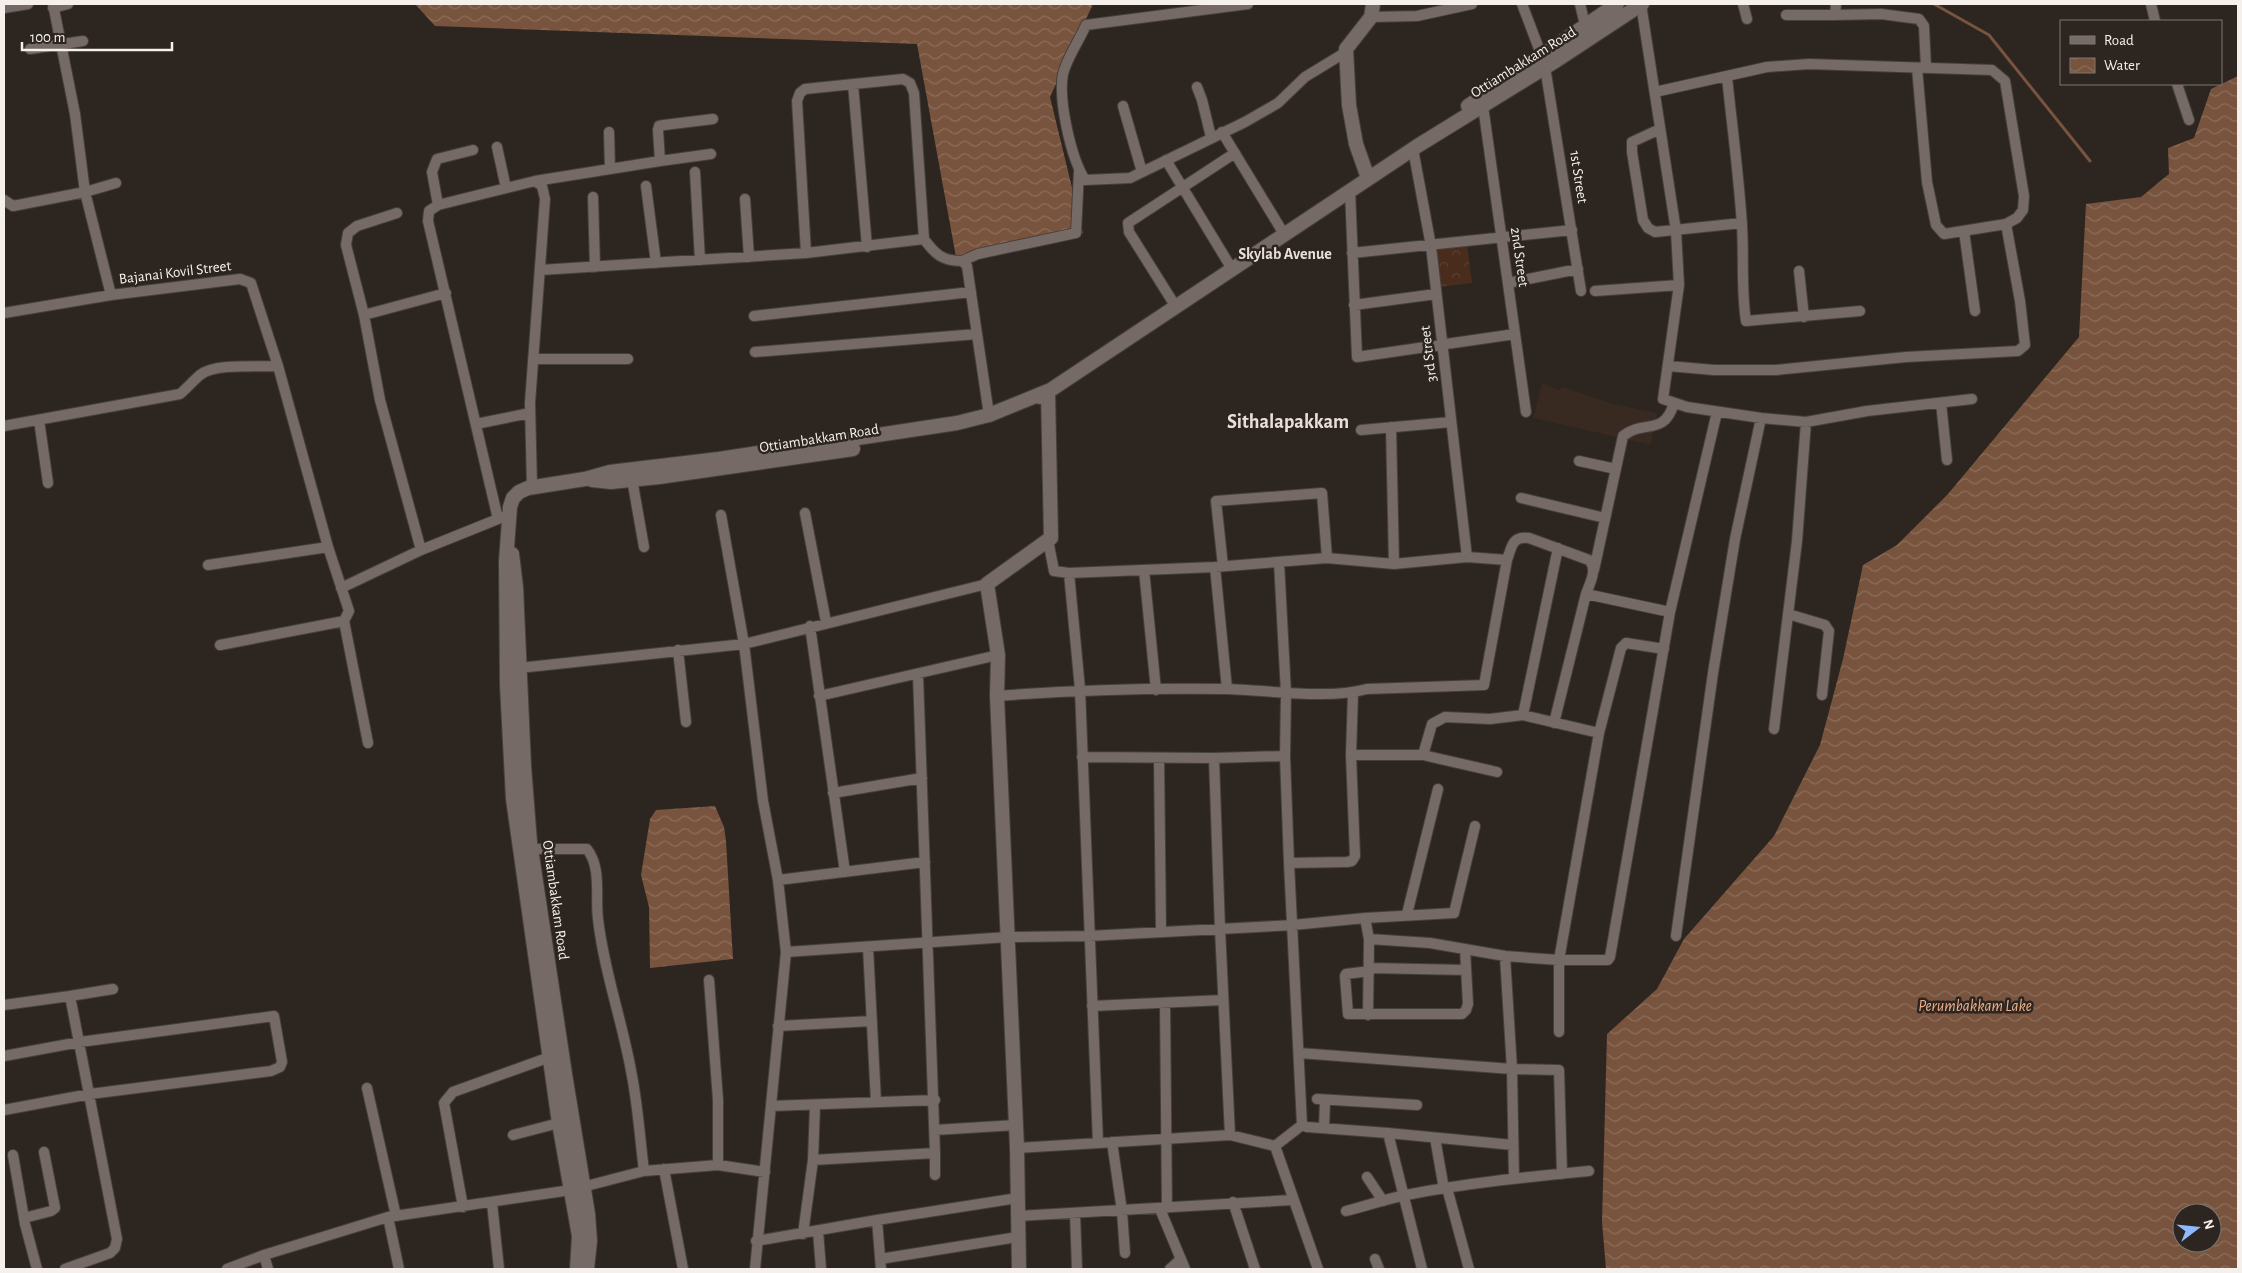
<svg xmlns="http://www.w3.org/2000/svg" width="2242" height="1273" font-family="'Alegreya Sans',sans-serif">
  <defs>
    <pattern id="park-crowns" width="20" height="18" patternUnits="userSpaceOnUse" patternTransform="scale(1.25)"><rect width="20" height="18" fill="#492c1b"/><path d="M2 6a3 3 0 1 1 6 0M12 15a3 3 0 1 1 6 0" fill="none" stroke="#5b4131"/></pattern>
    <pattern id="water-waves" width="16" height="10" patternUnits="userSpaceOnUse" patternTransform="scale(1.25)"><rect width="16" height="10" fill="#78543e"/><path d="M0 5q4-4 8 0t8 0" fill="none" stroke="#8c6d5a"/></pattern>
  </defs>
  <rect width="100%" height="100%" fill="#2d2520"/>
  <!-- built -->
  <path fill="#382921" d="M1542,383L1558,390L1564,387L1613,404L1657,413L1651,445L1533,418Z"/>
  <!-- park -->
  <path fill="url(#park-crowns)" d="M1467,244L1472,283L1439,287L1434,245Z"/>
  <!-- water -->
  <path fill="url(#water-waves)" fill-rule="evenodd" d="M415,4H1093L1050,97L1083,233L956,257L917,44L435,26Z
    M2238,76V1269H1606L1602,1222L1607,1034L1657,989L1684,939L1774,836L1820,745L1843,659L1863,565L1897,545L1948,494L2079,337L2086,204L2141,197L2169,174L2168,148L2194,138L2211,89ZM2182,1213H2212V1243H2182Z
    M715,806L724,827L726,841L733,959L650,968L649,907L641,875L650,819L656,810Z"/>
  <g fill="none" stroke-linecap="round" stroke-linejoin="round">
    <!-- stream -->
    <path stroke="#78543e" stroke-width="3" d="M1934,4L1989,35L2090,161"/>
    <defs>
      <path id="street" d="M53,4L75,114L85,192L111,295L240,279L251,283L278,366L328,547L349,611L344,621L220,645
        M1248,4L1086,25C1080,39 1066,60 1063,74C1058,100 1071,158 1085,180L1130,178L1245,122L1278,103L1305,77L1346,52
        M1522,4L1541,54
        M1580,4L1585,25
        M1641,4L1676,231L1679,285L1663,399L1687,407L1761,418L1806,422L1867,411L1972,399
        M1743,4L1747,19
        M1836,4L1835,15L1881,14L1919,19L1924,26L1926,68
        M2151,4L2155,21
        M4,8L28,4
        M53,8L68,4
        M1786,15H1835
        M1371,17L1417,16L1472,4
        M30,49L83,41
        M1545,67L1581,291
        M1727,77C1732,126 1739,176 1742,226C1744,258 1741,290 1746,321L1860,311
        M853,84L867,247
        M2177,84L2189,120
        M1197,87L1202,100L1211,137
        M1655,92L1767,67L1809,64L1992,70L2005,81L2024,196L2023,210L2017,218L2006,224L1944,234L1936,225L1927,182L1917,68
        M1123,106L1142,172
        M1483,106L1526,412
        M1660,129L1632,142V152L1643,220L1648,228L1655,232L1742,223
        M609,132L610,169
        M1222,132L1284,234
        M497,147L506,188
        M1413,149L1431,246L1467,557
        M711,154L660,161L658,130L659,126L664,125L713,119
        M1166,160L1232,269
        M695,172L700,260
        M646,186L656,263
        M1350,190L1357,357L1515,334
        M593,197L595,267
        M745,199L749,257
        M4,200L13,206L85,192L116,183
        M438,205L432,172L437,159L473,150
        M397,213L357,226L348,233L346,245L364,315L380,400L421,550
        M1964,231L1975,311
        M1352,253L1572,230
        M962,261L978,254L1076,233L1079,171
        M540,270L806,253L924,239L914,93L910,83L903,79L805,89L800,93L797,101L806,253
        M1799,271L1804,317
        M1508,283L1578,269
        M1595,291L1679,285
        M1354,305L1436,294
        M1176,307L1129,232L1128,223L1235,153
        M4,313L111,295
        M364,315L446,293
        M754,316L971,292
        M977,334L989,415
        M755,352L977,334L967,266L962,261C942,261 935,254 924,239
        M533,359H628
        M1668,366L1714,370H1776L1906,357L2018,351L2025,345L2020,301L2006,224
        M1941,403L1947,460
        M39,420L48,483
        M476,424L530,413
        M4,426L180,394C187,388 193,381 200,375C215,363 258,367 278,366
        M1391,427L1394,564
        M1361,430L1451,422
        M1579,461L1616,469
        M632,479L644,547
        M532,487L530,403L545,199L542,186L535,181
        M1521,498L1605,518
        M805,513L826,622
        M721,515L744,644L763,801L778,880L786,952L755,1269
        M498,519L428,221L429,211L438,205L535,181L660,161
        M1507,560C1512,546 1512,536 1529,538L1589,560C1598,569 1590,583 1586,594
        M1279,562L1286,693L1285,756L1289,863L1302,1125
        M208,565L328,547
        M1223,566L1216,501L1322,493L1327,558
        M1215,567L1227,689
        M1144,570L1156,690
        M1594,570L1623,436C1644,419 1664,437 1674,403
        M1069,573L1080,689L1098,1143
        M341,588L421,550L503,517
        M1788,614L1825,625L1829,631L1822,695
        M344,621L368,743
        M810,626L845,872
        M678,650L686,722
        M519,668L744,644L987,584
        M819,696L998,655
        M997,696C1074,690 1150,688 1226,689C1268,690 1327,700 1367,689L1484,685L1507,560L1467,557L1394,564L1327,558L1215,567L1069,573L1054,571L1048,540
        M1523,715L1558,548
        M1554,723L1586,594L1670,612
        M1774,729L1797,541L1806,422
        M1351,755H1423L1432,724L1445,717L1490,719L1523,715L1599,733
        M1423,755L1497,772
        M1082,757L1214,758L1285,756
        M1159,758L1161,932
        M1214,758L1220,929L1230,1135
        M833,793L922,778
        M531,849H587C602,868 595,897 598,919C604,972 623,1023 632,1076C638,1107 640,1139 644,1171
        M1289,863L1347,862L1352,861L1355,856L1351,755L1353,693
        M778,880L925,862
        M1407,914L1438,789
        M1365,918L1454,913L1475,826
        M1676,936L1713,673L1735,539L1761,418
        M868,947L876,1102
        M786,952L1008,937L1089,936L1293,925L1365,918L1369,939L1430,943L1505,956L1559,960H1608L1610,957L1670,612L1717,412
        M1505,956L1512,1069L1514,1178
        M1370,968L1466,970
        M1370,971L1346,974L1345,976L1348,1014H1462L1466,1010L1468,1004L1465,949
        M709,980L718,1100V1165
        M70,996L113,989
        M1165,1003L1167,1208
        M4,1005L70,996L117,1239L115,1248L110,1253L65,1269
        M1092,1006L1223,1000
        M1368,1015L1369,939
        M778,1026L872,1021
        M1559,1032V960L1599,733L1621,648L1626,643L1664,649
        M1299,1053L1512,1069L1559,1070L1562,1174
        M4,1056L80,1042L274,1016L282,1062L280,1067L271,1071L90,1094L4,1110
        M367,1088L396,1216
        M1317,1099L1417,1105
        M771,1106L935,1100
        M1324,1128L1325,1100
        M935,1130L1016,1125
        M1388,1133L1422,1269
        M513,1135L559,1123
        M1435,1138L1444,1189
        M1112,1142L1122,1211L1125,1253
        M1275,1146L1302,1125L1307,1127L1388,1133L1513,1145
        M1275,1146L1318,1269
        M1017,1148L1230,1135L1275,1146
        M935,1153V1175
        M13,1155L25,1224L37,1269
        M813,1160L815,1106
        M664,1169L683,1269
        M1367,1177L1383,1201
        M1447,1188L1469,1269
        M1233,1202L1255,1269
        M492,1203L499,1269
        M463,1207L444,1103L453,1092L550,1057
        M1160,1209L1185,1269
        M1346,1211C1366,1206 1386,1199 1406,1195C1466,1183 1527,1177 1589,1171
        M1075,1213L1077,1269
        M1018,1216L1292,1200
        M388,1217L399,1269
        M24,1218L51,1211L55,1208L44,1152
        M877,1220L1018,1198
        M818,1231L821,1269
        M803,1234L813,1160L935,1153L918,675
        M756,1241L877,1220L881,1269
        M880,1259L1018,1237
        M1375,1259L1379,1269
        M227,1269L264,1255
        M268,1269L264,1255L388,1217L571,1190L644,1171L718,1165L765,1172
        M1170,1269L1181,1259"/>
      <path id="secondary" d="M1468,106L1617,4
        M1368,178L1356,144L1349,105L1346,49L1371,17L1373,4
        M1040,397L1419,145L1557,60L1642,4
        M592,480L611,482L659,477L853,449
        M512,554L516,587L524,766L530,842L565,1074L588,1214L590,1241L587,1269
        M577,1269L579,1236L559,1123L513,799L507,685L506,561L510,507L513,498L519,492L528,488L585,479L610,472L719,459L957,423L989,415L1048,391
        M1019,1269L1017,1148L997,696L998,655L987,584L1051,538L1048,391"/>
    </defs>
    <!-- street casing -->
    <use href="#street" stroke="#46403b" stroke-width="12"/>
    <!-- secondary casing -->
    <use href="#secondary" stroke="#46403b" stroke-width="16"/>
    <!-- street -->
    <use href="#street" stroke="#756a65" stroke-width="10"/>
    <!-- secondary -->
    <use href="#secondary" stroke="#756a65" stroke-width="14"/>
  </g>
  <g text-anchor="middle" stroke-width="5" stroke-linejoin="round" paint-order="stroke">
    <!-- street labels -->
    <g font-size="15" fill="#f6f0ec" stroke="#2d2520">
      <text transform="translate(1523 62) rotate(-32)" y="5">Ottiambakkam Road</text>
      <text transform="translate(1579 177) rotate(81)" y="5">1st Street</text>
      <text transform="translate(1520 257) rotate(82)" y="5">2nd Street</text>
      <text transform="translate(175 272) rotate(-7)" y="5">Bajanai Kovil Street</text>
      <text transform="translate(1428 354) rotate(-97)" y="5">3rd Street</text>
      <text transform="translate(819 438) rotate(-9)" y="5">Ottiambakkam Road</text>
      <text transform="translate(556 900) rotate(82)" y="5">Ottiambakkam Road</text>
    </g>
    <!-- neighbourhood labels -->
    <g font-size="16" font-weight="bold" fill="#eadfd8" stroke="#2d2520">
      <text x="1285" y="259">Skylab Avenue</text>
    </g>
    <!-- water labels -->
    <g font-size="16" font-style="italic" fill="#f0b18c" stroke="#2d2520">
      <text x="1975" y="1011">Perumbakkam Lake</text>
    </g>
    <!-- district labels -->
    <g font-size="20" font-weight="bold" fill="#eadfd8" stroke="#2d2520">
      <text x="1288" y="428">Sithalapakkam</text>
    </g>
  </g>
  <!-- border -->
  <rect width="2242" height="1273" fill="none" stroke="#f6f0ec" stroke-width="10"/>
  <!-- legend -->
  <rect x="2060" y="20" width="162" height="65" fill="#2d2520" stroke="#7d7672"/>
  <rect x="2070" y="36" width="25" height="8" fill="#756a65" stroke="#7d7672"/>
  <text x="2104" y="45" font-size="15" fill="#f6f0ec">Road</text>
  <rect x="2070" y="58" width="25" height="15" fill="url(#water-waves)" stroke="#7d7672"/>
  <text x="2104" y="70" font-size="15" fill="#f6f0ec">Water</text>
  <!-- north arrow -->
  <g transform="translate(2197 1228) rotate(74)"><circle r="24" fill="#2d2520" stroke="#7d7672"/>
  <path d="M0-4L9 19L0 12L-9 19Z" fill="#90b8fd"/>
  <text y="-8" font-size="14" font-weight="bold" text-anchor="middle" fill="#f6f0ec">N</text>
  </g>
  <!-- scale -->
  <path d="M22 42v8h150v-8" fill="none" stroke="#f6f0ec" stroke-width="2.5"/>
  <text x="30" y="42" font-size="15" fill="#f6f0ec" stroke="#2d2520" stroke-width="4" paint-order="stroke">100 m</text>
</svg>
